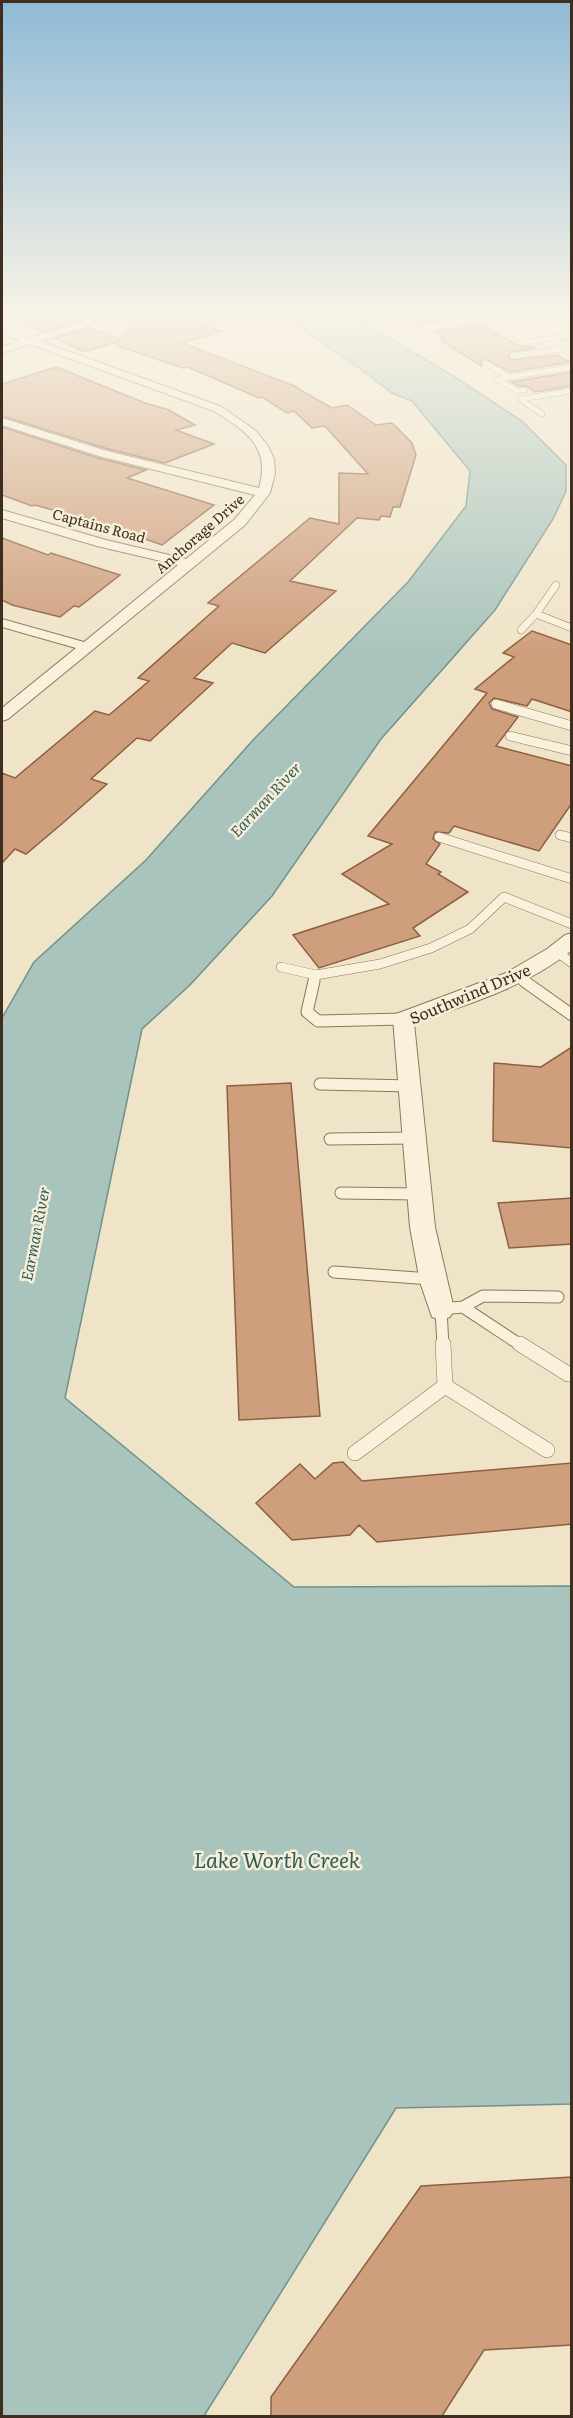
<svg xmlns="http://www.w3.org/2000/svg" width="573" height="2418" font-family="Literata,serif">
  <rect width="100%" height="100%" fill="#f0e4c8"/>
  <!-- water -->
  <path fill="#a9c4bc" stroke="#6f938a" stroke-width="1.5" d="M279,314H360L370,327L450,374L522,421L566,465V491L553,519L495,610L381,739L272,896L190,985L142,1029L65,1398L294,1587L571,1586V2104L396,2108L204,2416H2V1018L34,962L146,860L254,739L408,582L466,506L470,471L412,401L392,393L359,368Z"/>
  <!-- building -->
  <path fill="#cf9f7d" stroke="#8d5f41" stroke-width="1.5" d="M57,314L77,321L43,332L22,322Z
    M144,314H221L222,320L204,326L221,331L182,343L297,387H295L332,408L347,405L376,425L392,423L412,443L416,455L400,507H393L390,517L381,516L379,520L357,518L290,581L336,591L265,653L232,643L194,678L213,683L150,741L137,738L91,779L107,784L64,822L26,854L15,849L2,863V773L15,778L95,711L109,715L149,681L138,678L219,606L208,603L310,518L339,524V473L368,474L325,426L312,428L294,411L287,413L262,397L259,398L188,367L182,368L116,345L117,342L84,352L56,338L89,327L119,340L133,320H140Z
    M405,314H463L467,317L419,324Z
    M481,325L517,345L536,348L510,352L508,356L511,360L557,355L570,362L510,372L484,358L481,361V366L442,341V335L436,331Z
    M56,367L145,403L169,410L195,425L176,430L214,444L165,463L108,449L2,416V384Z
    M572,372V386L535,392L527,386H518L511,382Z
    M2,427L98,458L146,470L127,478L214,505L162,545L80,516L77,517L35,505L32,506L2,495Z
    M2,538L48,555L51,553L120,575L79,607L74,606L60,617L12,605L2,600Z
    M532,631L572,645V712L532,699L527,706L494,698L489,703L492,709L518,717L496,746L572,766V803L539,851L454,826L449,833L435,832L433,839L440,844L426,864L441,872L438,874L468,892L413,928L420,936L319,968L293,935L389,904L342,874L392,844L368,836L487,693L475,689L514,657L503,653Z
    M572,1047V1148L493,1141L494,1063L541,1067Z
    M291,1083L320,1416L239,1420L227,1086Z
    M572,1198V1244L509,1248L498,1203Z
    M343,1462L362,1481L572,1463V1524L377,1542L359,1525L350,1535L292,1540L256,1503L300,1464L315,1479L333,1463Z
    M572,2177V2345L484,2350L442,2416H271V2397L421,2186Z"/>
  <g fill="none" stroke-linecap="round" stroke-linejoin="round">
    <defs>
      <path id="lane-far4" d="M479,314L527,342L567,336
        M438,338L422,328L487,319
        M513,356L562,349L572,354
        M485,363L509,377
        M525,390L517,391L497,379L572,367
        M542,414L520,399L572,391"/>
      <path id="lane-far3" d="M556,585L536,614L572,628
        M521,630L536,614"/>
      <path id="lane-far2" d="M496,704L572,726
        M510,736L572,751
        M560,835L572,838
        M439,837L572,879
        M556,951L572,963
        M281,967L316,975L380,964L431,948L470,929L504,897L572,924
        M516,975L526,983
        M314,983L316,975"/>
      <path id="lane-far1" d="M314,981L307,1012L318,1021L403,1019
        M524,981L572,1015
        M320,1084L411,1086
        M330,1139L414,1138
        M341,1193L418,1194
        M334,1272L431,1279
        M463,1307L483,1296L558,1297
        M443,1346L441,1309L463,1307L522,1346"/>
      <path id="lane" d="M520,1344L568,1374
        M445,1386L547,1450
        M355,1453L445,1386L443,1344"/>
      <path id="street" d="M94,314H106L85,327L40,341L222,407L256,431L268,446L274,459L275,473L270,493L245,525L8,719L2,721V708L76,648L2,627V619L84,642L178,565L97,546L2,518V510L106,540L186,559L235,519L255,495L99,456L2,425V418L107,451L259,488C271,447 246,431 214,411L30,344L2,353V347L20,341L2,334V328L30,338L79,323Z
        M572,933V950C526,987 469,1004 414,1023L435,1227L454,1309L450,1317L441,1320L432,1317L420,1282L410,1227L393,1019L396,1014L506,973L547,949L565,935Z"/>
      <path id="secondary" d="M521,314H537L572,333V343Z"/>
    </defs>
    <!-- lane-far4 casing -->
    <use href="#lane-far4" stroke="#8d765c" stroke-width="6"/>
    <!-- lane-far3 casing -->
    <use href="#lane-far3" stroke="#8d765c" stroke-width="8"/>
    <!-- lane-far2 casing -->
    <use href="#lane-far2" stroke="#8d765c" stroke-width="10"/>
    <!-- lane-far1 casing -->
    <use href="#lane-far1" stroke="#8d765c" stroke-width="13"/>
    <!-- lane casing -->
    <use href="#lane" stroke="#8d765c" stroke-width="16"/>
    <!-- street casing -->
    <use href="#street" stroke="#8d765c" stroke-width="2"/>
    <!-- secondary casing -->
    <use href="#secondary" stroke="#6f573f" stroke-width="1"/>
    <!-- lane-far4 -->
    <use href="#lane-far4" stroke="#faf1dc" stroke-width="5"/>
    <!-- lane-far3 -->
    <use href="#lane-far3" stroke="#faf1dc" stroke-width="7"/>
    <!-- lane-far2 -->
    <use href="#lane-far2" stroke="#faf1dc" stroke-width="9"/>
    <!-- lane-far1 -->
    <use href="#lane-far1" stroke="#faf1dc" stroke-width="11"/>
    <!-- lane -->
    <use href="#lane" stroke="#faf1dc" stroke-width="15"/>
    <!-- street -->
    <use href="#street" fill="#faf1dc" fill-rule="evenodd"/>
    <!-- secondary -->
    <use href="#secondary" fill="#faf1dc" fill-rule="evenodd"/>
  </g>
  <!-- sky -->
  <linearGradient id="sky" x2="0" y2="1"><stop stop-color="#8fbad6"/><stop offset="0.48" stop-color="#f8f3e6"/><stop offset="1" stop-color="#f8f3e6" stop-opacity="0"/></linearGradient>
  <rect width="573" height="653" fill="url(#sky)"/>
  <g text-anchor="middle" stroke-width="5" stroke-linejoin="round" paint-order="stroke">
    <!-- far-street labels -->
    <g font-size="14" fill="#3d2e20" stroke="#f7eed8">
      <text transform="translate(99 526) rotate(15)" y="5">Captains Road</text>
      <text transform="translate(200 534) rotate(-41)" y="5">Anchorage Drive</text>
    </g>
    <!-- far-water labels -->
    <g font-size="15" font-style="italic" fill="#2f5d5a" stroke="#f7eed8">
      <text transform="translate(266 800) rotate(-47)" y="5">Earman River</text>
      <text transform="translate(36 1234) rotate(-79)" y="5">Earman River</text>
    </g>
    <!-- street labels -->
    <g font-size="16" fill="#3d2e20" stroke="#f7eed8">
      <text transform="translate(470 994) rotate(-23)" y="6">Southwind Drive</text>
    </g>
    <!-- near-water labels -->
    <g font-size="21" font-style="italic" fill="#2f5d5a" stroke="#f7eed8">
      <text x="277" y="1868">Lake Worth Creek</text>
    </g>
  </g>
  <!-- border -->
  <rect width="573" height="2418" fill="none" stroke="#3d2e20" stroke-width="6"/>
</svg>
